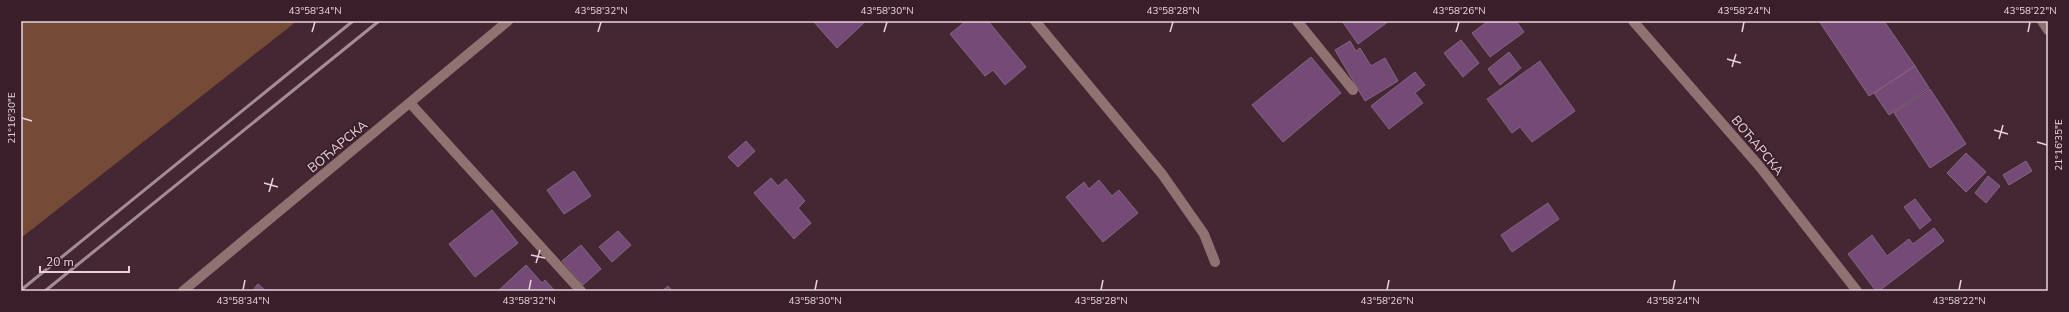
<svg xmlns="http://www.w3.org/2000/svg" width="2069" height="312" font-family="'Nunito Sans',sans-serif">
  <rect width="100%" height="100%" fill="#452734"/>
  <!-- green -->
  <path fill="#754a37" d="M21,21H297L21,238Z"/>
  <!-- building -->
  <path fill="#754a76" stroke="#806780" d="M813,21H866L837,48Z
    M966,21H988L1026,67L1005,85L993,70L985,76L950,34Z
    M1342,21H1389L1358,44Z
    M1488,21H1516L1524,32L1490,57L1472,33Z
    M1819,21H1884L1915,66L1869,96Z
    M1461,40L1479,63L1463,77L1444,53Z
    M1350,41L1356,51L1360,48L1371,66L1385,58L1398,81L1365,101L1335,50Z
    M1509,52L1521,68L1500,85L1488,69Z
    M1311,57L1341,93L1283,142L1252,105Z
    M1540,61L1575,111L1532,142L1520,127L1512,133L1487,99Z
    M1915,66L1929,88L1889,115L1874,93Z
    M1415,72L1425,85L1415,93L1423,103L1389,129L1371,106Z
    M1930,89L1966,144L1930,168L1894,113Z
    M746,141L755,151L738,167L728,157Z
    M1966,153L1986,172L1966,192L1947,173Z
    M2026,161L2032,171L2009,185L2003,175Z
    M574,171L591,196L564,214L547,190Z
    M1988,176L2000,186L1986,203L1975,193Z
    M771,178L778,186L786,179L805,201L798,208L811,223L794,239L754,193Z
    M1099,180L1112,196L1119,190L1138,213L1103,242L1066,197L1084,182L1089,189Z
    M1915,199L1931,220L1920,229L1904,207Z
    M1548,203L1559,219L1512,252L1501,235Z
    M492,210L518,243L475,277L449,244Z
    M1934,228L1944,241L1879,291H1876L1848,254L1872,235L1887,256L1909,239L1913,244Z
    M618,231L631,245L612,262L599,247Z
    M581,245L601,269L583,285L562,261Z
    M526,265L542,283L545,280L555,291H498Z
    M258,284L266,291H252Z
    M668,286L672,291H662Z"/>
  <g fill="none" stroke-linecap="round" stroke-linejoin="round">
    <!-- minor -->
    <path stroke="#917272" stroke-width="10" d="M1035,21L1162,174L1204,234L1215,262
      M1297,21L1353,90
      M1633,21L1760,167L1857,291
      M2042,21L2048,30
      M410,103L581,291
      M183,291L508,21"/>
    <!-- rail -->
    <path stroke="#a58d97" stroke-width="3" d="M21,290L353,21
      M45,291L379,21"/>
  </g>
  <!-- ticks -->
  <path fill="none" stroke="#e7d4db" stroke-width="1.5" d="M312,32L315,22M598,32L601,22M884,32L887,22M1170,32L1173,22M1456,32L1459,22M1742,32L1744,22M2028,32L2030,22M1727,59L1741,63M1732,67L1736,54M22,118L32,121M1994,130L2008,134M1999,139L2003,125M2037,142L2047,145M264,183L278,187M269,192L273,178M531,255L545,258M536,263L540,250M243,290L245,280M529,290L531,280M815,290L817,280M1101,290L1103,280M1387,290L1389,280M1673,290L1675,280M1959,290L1961,280"/>
  <g text-anchor="middle" stroke-width="4" stroke-linejoin="round" paint-order="stroke">
    <!-- street labels -->
    <g font-size="13" fill="#e7d4db" stroke="#3a1e2a">
      <text transform="translate(1758 145) rotate(50)" y="5">ВОЋАРСКА</text>
      <text transform="translate(337 146) rotate(-40)" y="5">ВОЋАРСКА</text>
    </g>
  </g>
  <!-- border -->
  <rect width="2069" height="312" fill="none" stroke="#3a1e2a" stroke-width="44"/>
  <!-- scale -->
  <path d="M40 266v6h89v-6" fill="none" stroke="#e7d4db" stroke-width="2"/>
  <text x="46" y="266" font-size="12" fill="#e7d4db" stroke="#3a1e2a" stroke-width="3" paint-order="stroke">20 m</text>
  <rect x="22" y="22" width="2025" height="268" fill="none" stroke="#e7d4db" stroke-width="1.5"/>
  <g font-size="10" text-anchor="middle" fill="#e7d4db">
    <text x="315" y="14">43°58'34"N</text>
    <text x="601" y="14">43°58'32"N</text>
    <text x="887" y="14">43°58'30"N</text>
    <text x="1173" y="14">43°58'28"N</text>
    <text x="1459" y="14">43°58'26"N</text>
    <text x="1744" y="14">43°58'24"N</text>
    <text x="2030" y="14">43°58'22"N</text>
    <text transform="translate(11 118) rotate(-90)" y="4">21°16'30"E</text>
    <text transform="translate(2058 145) rotate(-90)" y="4">21°16'35"E</text>
    <text x="243" y="304">43°58'34"N</text>
    <text x="529" y="304">43°58'32"N</text>
    <text x="815" y="304">43°58'30"N</text>
    <text x="1101" y="304">43°58'28"N</text>
    <text x="1387" y="304">43°58'26"N</text>
    <text x="1673" y="304">43°58'24"N</text>
    <text x="1959" y="304">43°58'22"N</text>
  </g>
</svg>
